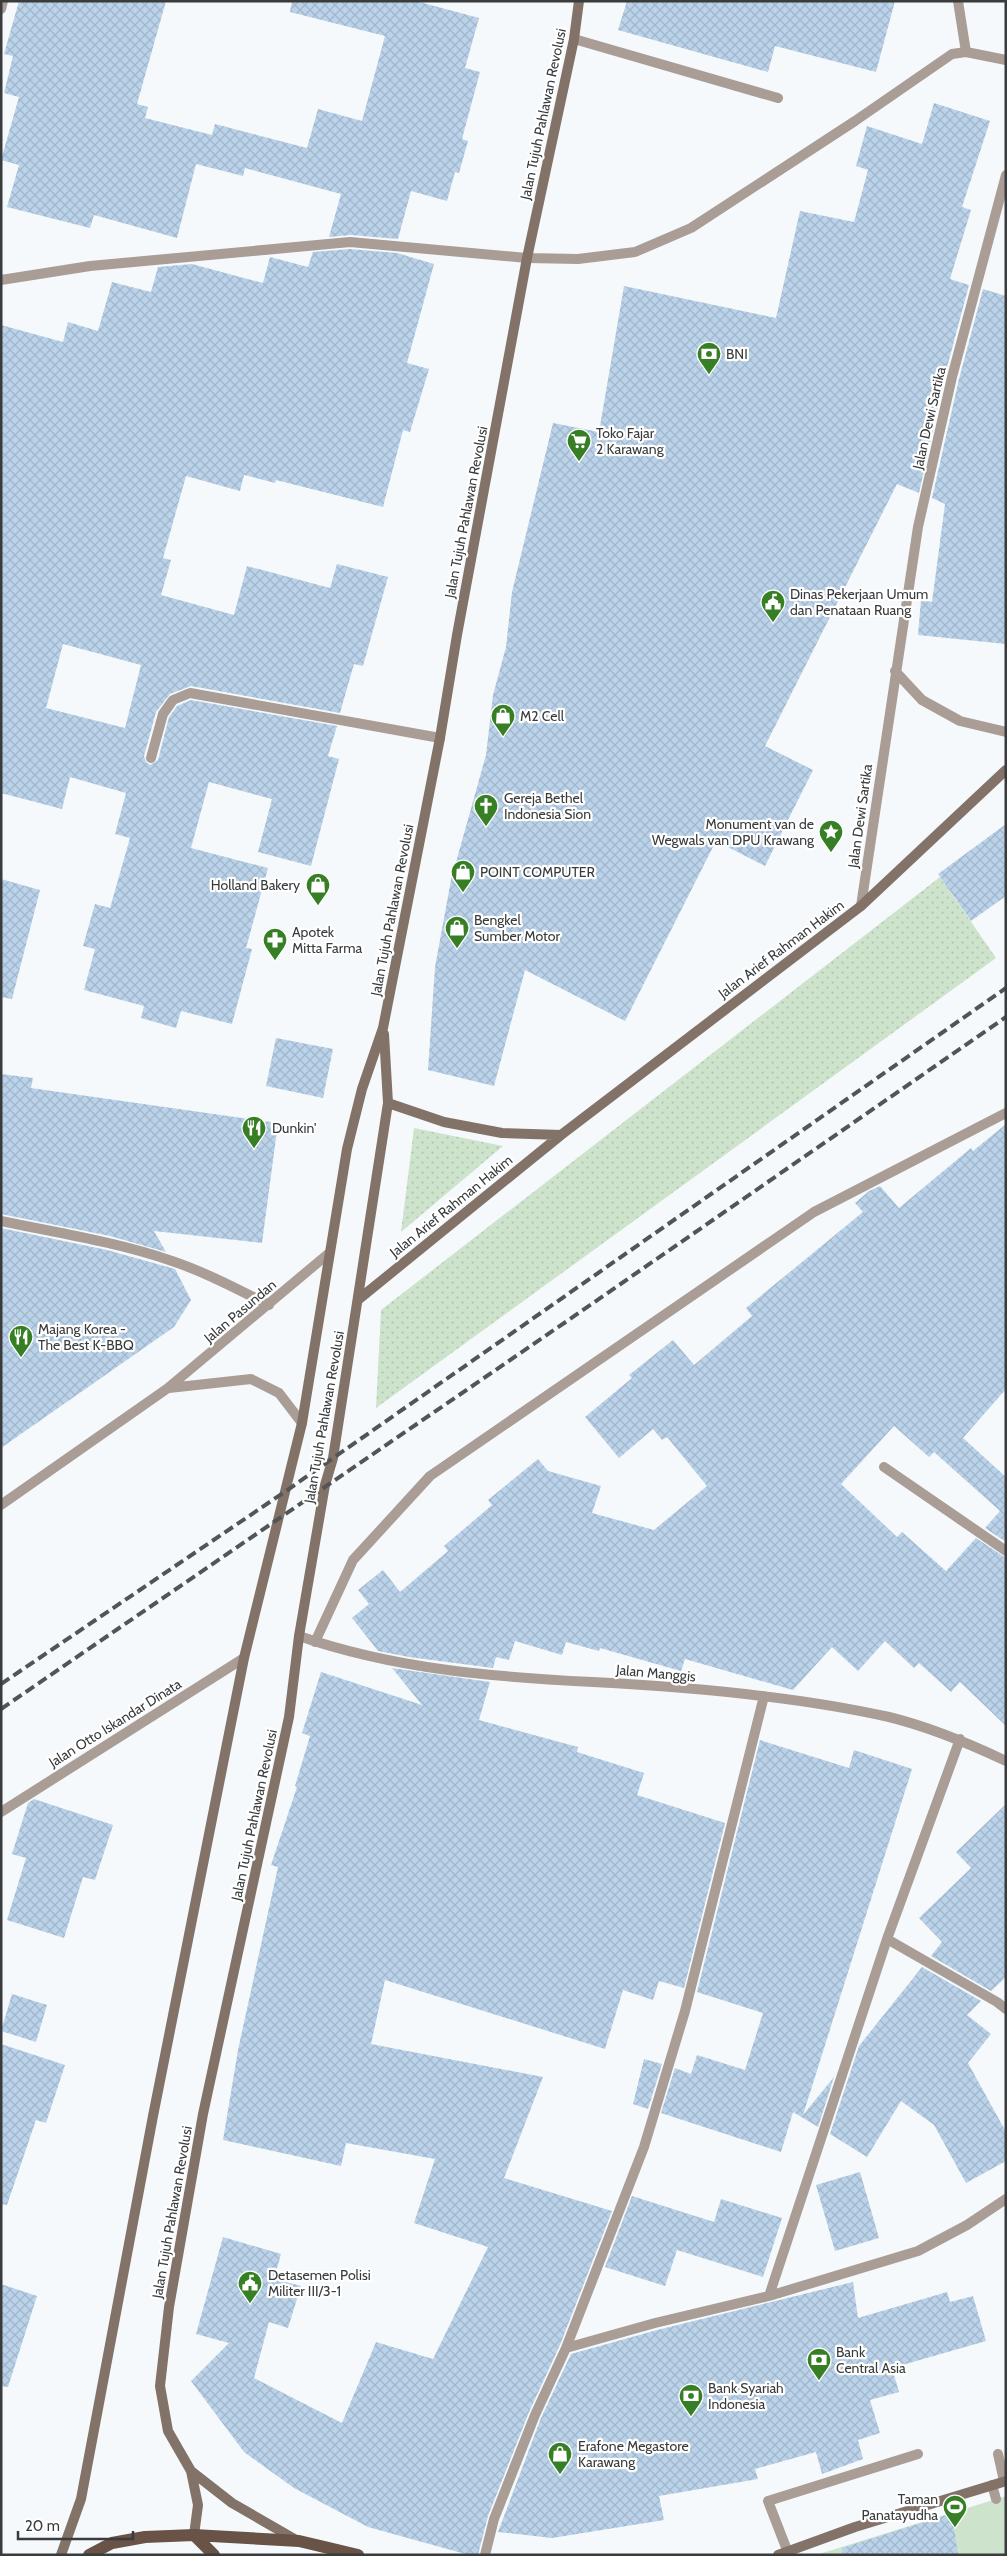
<svg xmlns="http://www.w3.org/2000/svg" width="1007" height="2556" font-family="Cabin,sans-serif">
  <defs>
    <pattern id="grass-dots" width="8" height="8" patternUnits="userSpaceOnUse" patternTransform="scale(1.25)"><rect width="8" height="8" fill="#cee3cc"/><path d="M2 2h.1M6 6h.1" fill="none" stroke="#b2c4b0" stroke-width="1.8" stroke-linecap="round"/></pattern>
    <pattern id="building-cross-hatch" width="8" height="8" patternUnits="userSpaceOnUse" patternTransform="scale(1.25)"><rect width="8" height="8" fill="#bbd3ea"/><path d="M0 0l8 8M0 8l8-8" fill="none" stroke="#a2b6ca"/></pattern>
  </defs>
  <rect width="100%" height="100%" fill="#f5f9fc"/>
  <!-- grass -->
  <path fill="url(#grass-dots)" d="M940,877L996,958L376,1408L381,1310Z
    M414,1128L503,1146L401,1232Z"/>
  <!-- pitch -->
  <path fill="#cee3cc" d="M1006,2496V2555H816Z"/>
  <!-- building -->
  <path fill="url(#building-cross-hatch)" fill-rule="evenodd" d="M19,1H166L137,104L148,107L145,118L212,135L215,124L307,148L318,109L362,121L385,36L290,12L292,1H416L479,18L465,68L480,72L462,139L468,141L459,173L455,172L447,201L411,191L398,239L351,235L329,237L341,194L245,168L243,176L196,164L177,238L94,215L90,228L7,207L19,165L1,160L19,97L4,93L13,56L4,54Z
    M627,1H895L876,72L775,46L768,72L618,30Z
    M934,103L990,121L962,207L971,210L950,279L969,285L945,375L919,493L897,484L765,746L813,770L765,866L716,841L625,1021L525,970L494,1086L428,1070L435,967L451,880L486,755L493,695L506,647L512,592L553,423L599,432L624,286L776,318L800,211L854,222L868,170L856,166L867,126L922,144Z
    M350,249L397,253L434,264L407,363L429,369L410,432L403,430L383,507L276,480L275,483L244,475L240,491L186,476L163,558L171,560L161,595L234,615L247,566L330,588L337,564L388,577L363,666L354,664L340,713L191,686L170,694L156,712L144,756L146,762L150,765L158,760L169,717L177,706L191,700L337,726L328,756L339,759L311,866L258,852L272,799L209,782L191,848L268,868L246,948L252,949L232,1024L181,1011L176,1028L141,1018L144,1006L84,990L95,949L83,946L95,904L110,908L130,838L115,834L126,793L70,777L62,809L1,793V325L63,342L68,322L98,331L112,282L151,292L158,267L192,264L263,283L270,257L308,267L313,252ZM63,644L141,665L125,728L46,708Z
    M983,289L1006,296V644L918,635L921,600L932,602L945,504L932,498L959,379Z
    M1006,824V896L971,921L938,874Z
    M1,879L40,890L12,999L1,997Z
    M276,1038L333,1049L323,1098L266,1086Z
    M1,1074L33,1078L31,1088L278,1123L262,1243L154,1231L166,1252L110,1236L1,1214Z
    M1006,1124V1389L963,1438L1006,1477V1542L985,1528L1000,1511L934,1452L929,1457L894,1426L841,1484L897,1537L902,1532L946,1571L976,1538L1006,1558V1726L960,1682L951,1692L919,1663L914,1668L885,1641L858,1671L832,1647L793,1690L685,1659L681,1671L600,1648L599,1651L566,1642L562,1655L515,1641L509,1660L496,1657L493,1668L409,1657L378,1651L352,1618L369,1604L358,1590L383,1570L400,1592L448,1551L444,1546L492,1505L488,1500L538,1459L548,1471L601,1486L592,1513L654,1530L707,1486L667,1437L662,1440L653,1429L619,1458L585,1417L632,1378L629,1375L673,1340L694,1365L752,1316L746,1308L863,1212L855,1203L869,1191L880,1186L899,1208L971,1148L973,1151Z
    M1,1228L107,1250L175,1269L191,1300L174,1327L1,1448Z
    M392,1668L490,1682L479,1720L578,1747L577,1752L644,1773L637,1795L725,1823L684,1988L659,1981L653,2000L623,1990L605,2049L385,1980L371,2044L543,2077L504,2178L612,2211L560,2345L529,2412L488,2516L478,2555H469L368,2527L294,2488L244,2452L191,2381L229,2343L196,2334L223,2237L281,2254L274,2279L301,2286L288,2328L269,2322L254,2378L342,2423L376,2342L433,2359L488,2247L414,2223L435,2159L346,2143L341,2166L223,2140L238,2050L278,1867L271,1865L297,1787L295,1786L310,1736L302,1733L321,1672L422,1705Z
    M760,1740L849,1768L854,1750L912,1769L803,2115L834,2077L818,2127L793,2112L781,2152L661,2113L675,2068L691,2074L697,2055L745,2070L763,2013L697,1992Z
    M34,1799L113,1825L95,1880L83,1877L64,1938L7,1920L26,1858L12,1854L28,1803Z
    M1006,1804V1977L991,1991L931,1956L942,1942L919,1918L971,1868L956,1852Z
    M922,1967L981,2001L967,2015L991,2034L968,2063L1006,2132V2161L966,2183L934,2125L901,2101L867,2157L830,2134L859,2046Z
    M12,1994L47,2005L36,2042L1,2031Z
    M1,2044L65,2065L46,2123L36,2120L7,2205L1,2204Z
    M644,2059L662,2064L648,2109L633,2104Z
    M860,2172L879,2238L835,2251L816,2185Z
    M632,2196L714,2222L721,2199L782,2218L763,2277L677,2250L665,2286L605,2267Z
    M853,2282L858,2318L947,2292L950,2302L973,2296L986,2341L892,2368L899,2392L870,2400L880,2433L858,2440L863,2459L822,2474L816,2452L755,2469L758,2479L659,2496L664,2520L552,2538L498,2532L541,2418L571,2354L657,2330Z
    M1,2284L37,2296L8,2387L1,2386Z
    M952,2513L958,2555H843L842,2548Z"/>
  <g fill="none" stroke-linecap="round" stroke-linejoin="round">
    <!-- service -->
    <path stroke="#a99d95" stroke-width="10" d="M151,758L163,714L173,700L190,693L440,738
      M1,1221C58,1233 117,1242 172,1261C205,1272 237,1289 269,1305
      M998,2454L1004,2481
      M992,2485L996,2499
      M787,2550L768,2501L918,2454"/>
    <!-- minor -->
    <path stroke="#a99d95" stroke-width="10" d="M958,1L966,52
      M1,9L3,1
      M574,39L778,98
      M1,280L90,266L350,242L527,258L578,259L635,252L691,228L855,121L952,54L966,52L1006,60
      M884,1467L1006,1551
      M299,1636C394,1669 493,1677 593,1682C690,1687 795,1696 889,1717C930,1727 968,1743 1006,1761
      M315,1642L353,1560L430,1476L814,1212L1006,1113
      M887,1939L997,2002L1006,2009
      M769,2296L918,2251L967,2225L1006,2199
      M566,2348L655,2323L769,2296L887,1939L960,1739
      M485,2555L494,2519L535,2415L566,2348L644,2147L685,2011L764,1696"/>
    <!-- tertiary -->
    <path stroke="#a99d95" stroke-width="10" d="M895,671L922,700L960,721L1006,732
      M861,906L918,527L952,377L1006,175
      M169,1388L251,1379L279,1393L302,1423
      M1,1505L168,1388L328,1254
      M1,1812L244,1658"/>
    <!-- secondary -->
    <path stroke="#837267" stroke-width="10" d="M388,1103L444,1122L502,1133L561,1135
      M359,1299L561,1135L861,906L1006,770
      M191,2471L198,2505L194,2535
      M298,2541L232,2503L191,2471L168,2431L160,2386L169,2307L203,2114L289,1717L299,1636L325,1485L333,1458L388,1103L384,1034
      M61,2555L81,2499L153,2116L244,1658L302,1423L347,1149L362,1089L383,1028L440,738L457,635L527,258L574,39L579,1
      M778,2555L855,2527L1006,2481"/>
    <!-- primary -->
    <path stroke="#685346" stroke-width="12" d="M194,2535L214,2555
      M89,2555L112,2543L145,2537L194,2535L299,2541L358,2555"/>
    <!-- rail -->
    <path stroke="#525455" stroke-width="4" stroke-dasharray="10 5" stroke-linecap="butt" d="M1,1684L286,1491L1006,988
      M1,1709L570,1319L1006,1017"/>
  </g>
  <!-- icons -->
  <defs>
    <symbol id="bank-pin" viewBox="-11 -11 22 30"><path d="M0 17L-7.5 6A9.5 9.5 0 1 1 7.5 6Z" fill="#377f24" stroke="#fff"/><path d="M-6-4H6V4H-6ZM0-2.3a2.3 2.3 0 1 0 0 4.6a2.3 2.3 0 1 0 0-4.6Z" fill="#fff"/></symbol>
    <symbol id="supermarket-pin" viewBox="-11 -11 22 30"><path d="M0 17L-7.5 6A9.5 9.5 0 1 1 7.5 6Z" fill="#377f24" stroke="#fff"/><path d="M-6-5.5h2.5l.6 2H6L4.5 2H-2.5L-4.4-4H-6ZM-1.5 3.2a1.3 1.3 0 1 0 .1 0ZM3 3.2a1.3 1.3 0 1 0 .1 0Z" fill="#fff"/></symbol>
    <symbol id="civic-pin" viewBox="-11 -11 22 30"><path d="M0 17L-7.5 6A9.5 9.5 0 1 1 7.5 6Z" fill="#377f24" stroke="#fff"/><path d="M-.6-6.5H3V-4.5H.6V-3L4-1V1h2V6H-6V1h2V-1L-.6-3ZM-1.2 2.5V6h2.4V2.5Z" fill="#fff"/></symbol>
    <symbol id="shop-pin" viewBox="-11 -11 22 30"><path d="M0 17L-7.5 6A9.5 9.5 0 1 1 7.5 6Z" fill="#377f24" stroke="#fff"/><path d="M-5-2.5h2.3a2.7 3.5 0 0 1 5.4 0H5L5.5 6h-11ZM-1.5-2.5h3a1.5 2.3 0 0 0-3 0Z" fill="#fff"/></symbol>
    <symbol id="church-pin" viewBox="-11 -11 22 30"><path d="M0 17L-7.5 6A9.5 9.5 0 1 1 7.5 6Z" fill="#377f24" stroke="#fff"/><path d="M-1.2-6h2.4v3.5h3.3v2.4h-3.3V6h-2.4V-.1h-3.3v-2.4h3.3Z" fill="#fff"/></symbol>
    <symbol id="sight-pin" viewBox="-11 -11 22 30"><path d="M0 17L-7.5 6A9.5 9.5 0 1 1 7.5 6Z" fill="#377f24" stroke="#fff"/><path d="M0-6L1.8-2.2L6-1.7L2.9 1.2L3.7 5.4L0 3.3L-3.7 5.4L-2.9 1.2L-6-1.7L-1.8-2.2Z" fill="#fff"/></symbol>
    <symbol id="pharmacy-pin" viewBox="-11 -11 22 30"><path d="M0 17L-7.5 6A9.5 9.5 0 1 1 7.5 6Z" fill="#377f24" stroke="#fff"/><path d="M-2-6h4v4h4v4h-4v4h-4v-4h-4v-4h4Z" fill="#fff"/></symbol>
    <symbol id="restaurant-pin" viewBox="-11 -11 22 30"><path d="M0 17L-7.5 6A9.5 9.5 0 1 1 7.5 6Z" fill="#377f24" stroke="#fff"/><path d="M-5-6h1v4h1v-4h1v4h1v-4h1v5L-1.5 .5V6h-2V.5L-5-1ZM5-6V6H3V1.5H1.5Q1.5-4 5-6Z" fill="#fff"/></symbol>
    <symbol id="stadium-pin" viewBox="-11 -11 22 30"><path d="M0 17L-7.5 6A9.5 9.5 0 1 1 7.5 6Z" fill="#377f24" stroke="#fff"/><path d="M0-5a6.5 5 0 1 0 0 10a6.5 5 0 1 0 0-10ZM-3.5-1.8h7v3.6h-7Z" fill="#fff"/></symbol>
  </defs>
  <g fill-rule="evenodd">
    <use href="#bank-pin" x="695" y="340" width="28" height="38"/>
    <use href="#supermarket-pin" x="565" y="427" width="28" height="38"/>
    <use href="#civic-pin" x="759" y="588" width="28" height="38"/>
    <use href="#shop-pin" x="489" y="702" width="28" height="38"/>
    <use href="#church-pin" x="472" y="792" width="28" height="38"/>
    <use href="#sight-pin" x="817" y="818" width="28" height="38"/>
    <use href="#shop-pin" x="449" y="858" width="28" height="38"/>
    <use href="#shop-pin" x="304" y="871" width="28" height="38"/>
    <use href="#shop-pin" x="443" y="914" width="28" height="38"/>
    <use href="#pharmacy-pin" x="261" y="926" width="28" height="38"/>
    <use href="#restaurant-pin" x="240" y="1114" width="28" height="38"/>
    <use href="#restaurant-pin" x="7" y="1323" width="28" height="38"/>
    <use href="#civic-pin" x="236" y="2269" width="28" height="38"/>
    <use href="#bank-pin" x="805" y="2346" width="28" height="38"/>
    <use href="#bank-pin" x="677" y="2382" width="28" height="38"/>
    <use href="#shop-pin" x="546" y="2440" width="28" height="38"/>
    <use href="#stadium-pin" x="941" y="2493" width="28" height="38"/>
  </g>
  <g text-anchor="middle" stroke-width="4.5" stroke-linejoin="round" paint-order="stroke">
    <!-- street labels -->
    <g font-size="14" fill="#393b3c" stroke="#fff">
      <text transform="translate(543 114) rotate(-78)" y="5">Jalan Tujuh Pahlawan Revolusi</text>
      <text transform="translate(929 418) rotate(-77)" y="5">Jalan Dewi Sartika</text>
      <text transform="translate(466 512) rotate(-79)" y="5">Jalan Tujuh Pahlawan Revolusi</text>
      <text transform="translate(860 816) rotate(-82)" y="5">Jalan Dewi Sartika</text>
      <text transform="translate(392 910) rotate(-79)" y="5">Jalan Tujuh Pahlawan Revolusi</text>
      <text transform="translate(781 949) rotate(-37)" y="5">Jalan Arief Rahman Hakim</text>
      <text transform="translate(451 1206) rotate(-39)" y="5">Jalan Arief Rahman Hakim</text>
      <text transform="translate(240 1311) rotate(-40)" y="5">Jalan Pasundan</text>
      <text transform="translate(324 1417) rotate(-80)" y="5">Jalan Tujuh Pahlawan Revolusi</text>
      <text transform="translate(656 1673) rotate(5)" y="5">Jalan Manggis</text>
      <text transform="translate(115 1723) rotate(-32)" y="5">Jalan Otto Iskandar Dinata</text>
      <text transform="translate(254 1815) rotate(-78)" y="5">Jalan Tujuh Pahlawan Revolusi</text>
      <text transform="translate(172 2212) rotate(-80)" y="5">Jalan Tujuh Pahlawan Revolusi</text>
    </g>
    <!-- poi labels -->
    <g font-size="14" fill="#393b3c" stroke="#fff" text-anchor="start">
      <text x="726" y="359">BNI</text>
      <text x="596" y="438">Toko Fajar<tspan x="596" dy="16">2 Karawang</tspan></text>
      <text x="790" y="599">Dinas Pekerjaan Umum<tspan x="790" dy="16">dan Penataan Ruang</tspan></text>
      <text x="520" y="721">M2 Cell</text>
      <text x="504" y="803">Gereja Bethel<tspan x="504" dy="16">Indonesia Sion</tspan></text>
      <text x="814" y="829" text-anchor="end">Monument van de<tspan x="814" dy="16">Wegwals van DPU Krawang</tspan></text>
      <text x="480" y="877">POINT COMPUTER</text>
      <text x="300" y="890" text-anchor="end">Holland Bakery</text>
      <text x="474" y="925">Bengkel<tspan x="474" dy="16">Sumber Motor</tspan></text>
      <text x="292" y="937">Apotek<tspan x="292" dy="16">Mitta Farma</tspan></text>
      <text x="272" y="1133">Dunkin'</text>
      <text x="38" y="1334">Majang Korea -<tspan x="38" dy="16">The Best K-BBQ</tspan></text>
      <text x="268" y="2280">Detasemen Polisi<tspan x="268" dy="16">Militer III/3-1</tspan></text>
      <text x="836" y="2357">Bank<tspan x="836" dy="16">Central Asia</tspan></text>
      <text x="708" y="2393">Bank Syariah<tspan x="708" dy="16">Indonesia</tspan></text>
      <text x="578" y="2451">Erafone Megastore<tspan x="578" dy="16">Karawang</tspan></text>
      <text x="938" y="2504" text-anchor="end">Taman<tspan x="938" dy="16">Panatayudha</tspan></text>
    </g>
  </g>
  <!-- border -->
  <rect width="1007" height="2556" fill="none" stroke="#393b3c" stroke-width="5"/>
  <!-- scale -->
  <path d="M18 2531v8h115v-8" fill="none" stroke="#393b3c" stroke-width="2.5"/>
  <text x="25" y="2531" font-size="15" fill="#393b3c" stroke="#ffffff" stroke-width="4" paint-order="stroke">20 m</text>
</svg>
